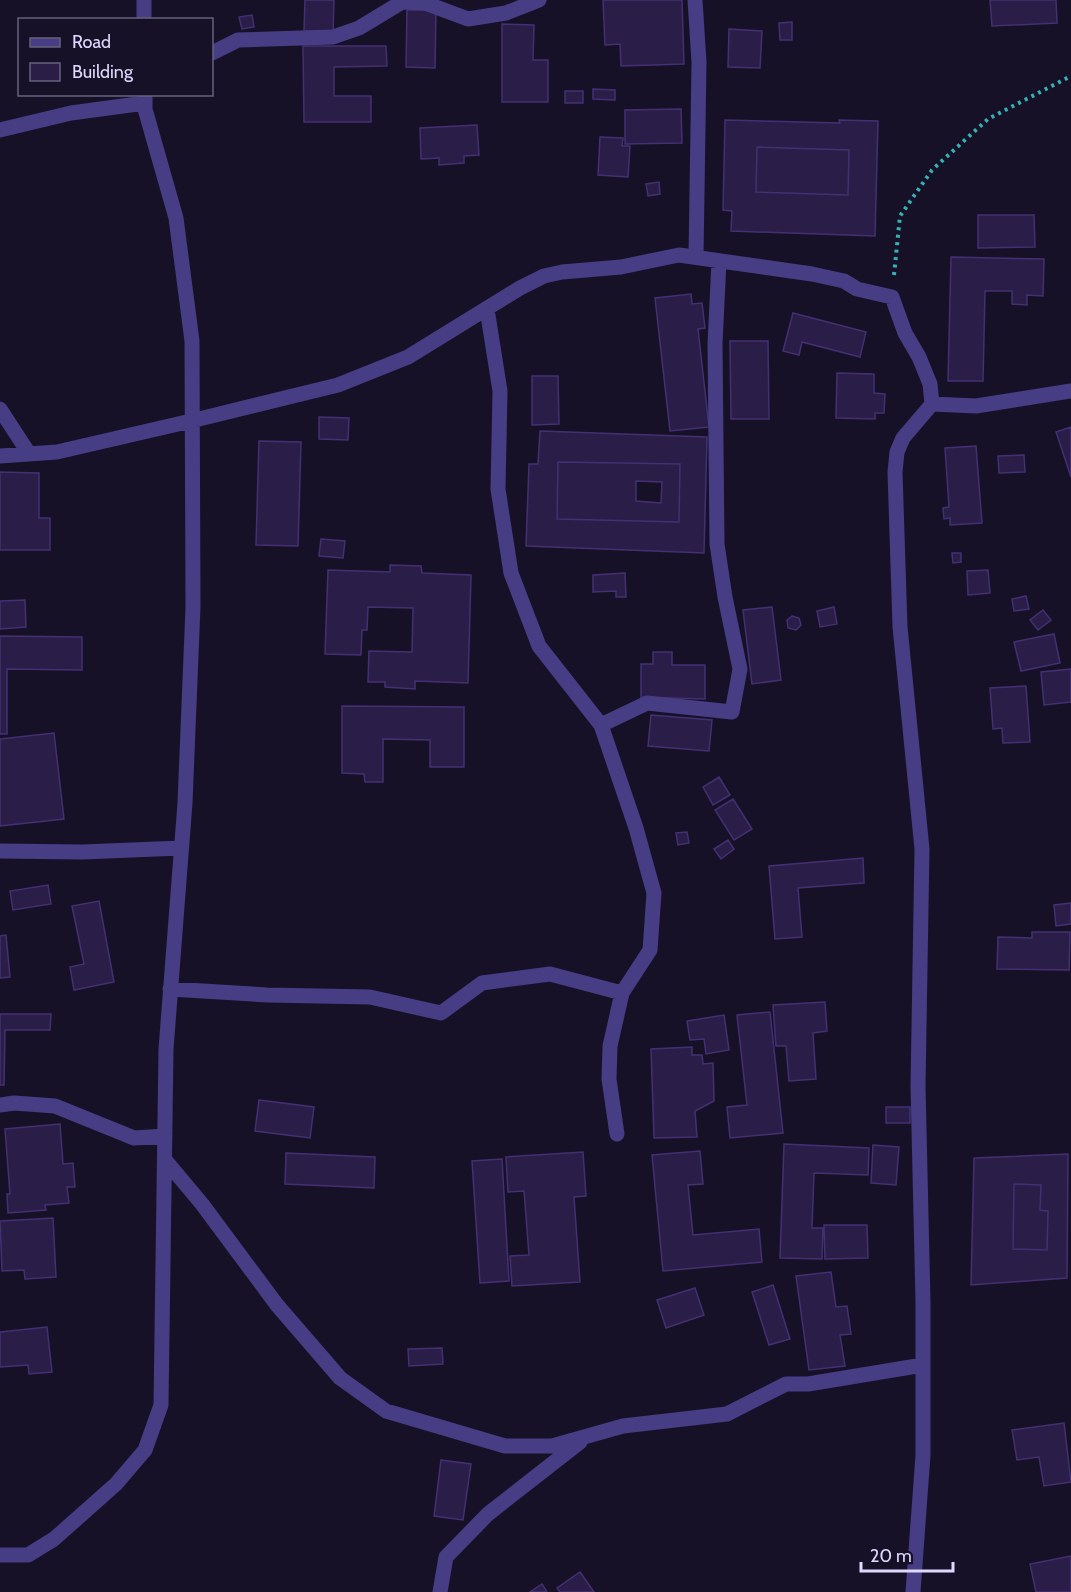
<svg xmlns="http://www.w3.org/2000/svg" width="1071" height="1592" font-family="Cabin,sans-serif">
  <rect width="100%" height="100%" fill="#171127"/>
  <!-- building -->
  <path fill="#2a1d48" stroke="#433073" stroke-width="1.5" fill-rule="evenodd" d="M305,0H334L333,33L304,31Z
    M603,0H682L684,64L621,66L620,44L605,45Z
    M990,0H1056L1057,23L992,26Z
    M407,10H436L435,68L406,67Z
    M252,15L254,27L242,29L239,17Z
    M792,22V40H780L779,23Z
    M502,24L534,25L533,60H548V102H502Z
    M729,29L762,31L760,68L728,67Z
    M303,46H386L387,66L334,67V96H371V122H304Z
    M593,89L615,90V100L593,99Z
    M565,91H583V103H565Z
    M681,109L682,143L625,144V110Z
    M725,120L840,123L839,120L878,121L875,236L731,231L732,211L723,210ZM757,147L849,150L848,195L756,192Z
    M477,125L479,155L464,156V163L439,165V158L421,159L420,128Z
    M600,137L623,138L622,146H630L628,177L598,175Z
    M757,147L849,150L848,195L756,192Z
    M659,182L660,194L648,196L646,184Z
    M978,215H1034L1035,247L978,248Z
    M951,257L1044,259L1043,296L1027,295V305L1012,304V291H985L983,381H948Z
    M691,294L692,304L702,303L705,328L698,329L709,427L670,431L655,298Z
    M793,313L866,332L860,357L802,342L799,355L783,351Z
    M730,341H768L769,419H731Z
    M837,373L874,374V393L885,394L884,413H875V419L836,418Z
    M532,376H558L559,424L532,425Z
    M319,417L349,418L348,440L319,439Z
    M1071,427V477L1056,432Z
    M540,431L707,437L704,553L526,546L529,464H538ZM558,462L680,464L679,522L557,519Z
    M259,441L301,442L298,546L256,545Z
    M976,446L982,523L950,525V518L944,519L943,508L949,507L945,448Z
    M1024,455L1025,472L999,473L998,456Z
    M558,462L680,464L679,522L557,519Z
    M0,472L39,473V518H50V550H0Z
    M636,481L662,482L661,503L636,501Z
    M321,539L345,541L343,558L319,556Z
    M952,553H961V562L953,563Z
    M390,565L421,566L422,573L471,575L468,683L415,681V689L385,687V682H368L369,651L412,652L413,608L368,607L367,630H362L361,655L325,654L328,570L390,572Z
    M988,570L990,593L968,595L967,571Z
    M625,573L626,597H616V591L593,592V575Z
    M1026,596L1029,609L1014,611L1012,599Z
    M25,600L26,627L0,629V601Z
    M772,607L781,680L752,684L743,610Z
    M834,607L837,624L820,627L817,611Z
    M1043,610L1051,620L1038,630L1030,620Z
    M792,616L799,618L801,625L796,630L788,628L787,620Z
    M1054,634L1060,663L1021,671L1014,642Z
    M0,636L82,637V670L7,669V734H0Z
    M653,652H672V665H705V699L641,697V664H653Z
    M1071,669V702L1044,705L1041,672Z
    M1026,686L1030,742L1003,743L1002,728L993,729L990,688Z
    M342,706L464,707V767H430V740L383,739V782H365L364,774L342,773Z
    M651,715L712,720L709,751L648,746Z
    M54,733L64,819L0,826V739Z
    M719,777L730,795L713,805L703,787Z
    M733,799L752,829L734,840L715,810Z
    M687,832L689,843L678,845L676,833Z
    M728,840L734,849L721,859L714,849Z
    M863,858L864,883L798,888L802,937L775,939L769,866Z
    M48,885L51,904L13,910L10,891Z
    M99,901L114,982L74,990L70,967L84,964L72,906Z
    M1071,903V924L1056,926L1054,905Z
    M1032,932H1070L1069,970L997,969L998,937L1032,938Z
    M6,935L10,977L0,978V936Z
    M825,1002L827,1031L813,1033L816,1079L789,1081L786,1046H776L773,1005Z
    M770,1012L783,1133L730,1138L727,1107L747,1105L737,1015Z
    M0,1014H51L50,1030H5L4,1085H0Z
    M724,1015L729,1050L706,1054L704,1039L690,1040L687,1021Z
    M692,1047V1055H702L703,1064L713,1063L714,1101L695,1111L697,1137L654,1138L651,1049Z
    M259,1100L314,1107L310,1138L255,1131Z
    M886,1107H910V1123H886Z
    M60,1124L63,1164L73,1163L75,1187H67L69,1203L45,1205L46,1210L8,1213L7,1194H10L5,1129Z
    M784,1144L869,1148L868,1175L814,1173L812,1228H823L822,1259L780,1258Z
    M873,1145L899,1147L896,1185L871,1183Z
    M700,1151L703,1184L688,1185L693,1235L759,1229L762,1262L663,1271L652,1155Z
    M583,1152L586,1196L574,1197L580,1282L512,1286L510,1256L529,1255L524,1191L508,1192L506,1157Z
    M286,1153L375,1157L374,1188L285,1184Z
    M1068,1154L1067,1278L971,1285L974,1158ZM1014,1184L1041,1185L1040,1210L1048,1211L1047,1250L1013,1249Z
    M502,1159L509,1281L480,1283L472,1161Z
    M1014,1184L1041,1185L1040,1210L1048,1211L1047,1250L1013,1249Z
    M53,1218L56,1277L25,1279L24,1270L2,1271L0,1221Z
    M824,1225H867L868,1258L825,1259Z
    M831,1272L836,1307L847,1306L851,1334L840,1335L845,1366L809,1370L796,1276Z
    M773,1285L790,1339L769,1345L752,1292Z
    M695,1288L704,1315L666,1328L657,1300Z
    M47,1327L52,1372L29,1374L28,1365L0,1367V1332Z
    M442,1348L443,1364L409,1366L408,1349Z
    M1064,1423L1071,1482L1044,1486L1039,1457L1017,1460L1012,1430Z
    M441,1460L471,1464L463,1520L434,1516Z
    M1071,1556V1592H1036L1030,1564Z
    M580,1572L594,1592H560L557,1588Z
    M542,1584L547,1592H530Z"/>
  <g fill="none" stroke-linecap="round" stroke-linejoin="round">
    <!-- path -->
    <path stroke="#34b2b6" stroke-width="4" stroke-dasharray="3 4.5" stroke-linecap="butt" d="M894,275L900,216L932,170L988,119L1071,76"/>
    <!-- street -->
    <path stroke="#463d85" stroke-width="15" d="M144,0V20
      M695,0L699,62L696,257
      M212,53L238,40L333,37L359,28L402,2L425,3L468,19L506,13L539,0
      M0,130L71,113L145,103
      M487,309L500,391L498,489L511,573L539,646L601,725L636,828L654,893L650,950L622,993L610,1046L609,1079L617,1134
      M932,404L976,406L1071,391
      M0,409L28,452
      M0,456L57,452L191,421L338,385L408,357L520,288L544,276L562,272L621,267L679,255L812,274L844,281L857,289L892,297L905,333L919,357L930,384L932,404L903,438L897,452L895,472L900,627L922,849L918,1086L923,1302V1455L913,1592
      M601,725L647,703L732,712L740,669L725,597L717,544L715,344L719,261
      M0,851L83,852L181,848
      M170,989L267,995L370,997L441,1013L482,983L550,974L622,993
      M0,1105L14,1103L55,1106L134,1138L165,1136
      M166,1161L202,1204L277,1305L340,1378L386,1411L505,1446H552L623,1426L727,1414L786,1384H808L923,1365
      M0,1555H28L54,1539L116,1484L145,1450L161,1405L166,1049L185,803L193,607L192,341L176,218L145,109V94
      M440,1592L446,1557L488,1514L580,1442"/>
  </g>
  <!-- legend -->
  <rect x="18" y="18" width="195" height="78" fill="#171127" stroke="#67617d" stroke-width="1.5"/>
  <rect x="30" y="38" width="30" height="9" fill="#463d85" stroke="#67617d" stroke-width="1.5"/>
  <text x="72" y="48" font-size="18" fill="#e0d8fe">Road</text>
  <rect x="30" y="63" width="30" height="18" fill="#2a1d48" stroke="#67617d" stroke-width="1.5"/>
  <text x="72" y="78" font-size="18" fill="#e0d8fe">Building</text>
  <!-- scale -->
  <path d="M861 1562v9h92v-9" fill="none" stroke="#e0d8fe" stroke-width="3"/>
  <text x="870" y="1562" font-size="18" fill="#e0d8fe" stroke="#171127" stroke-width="4.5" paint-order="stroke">20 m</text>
</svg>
